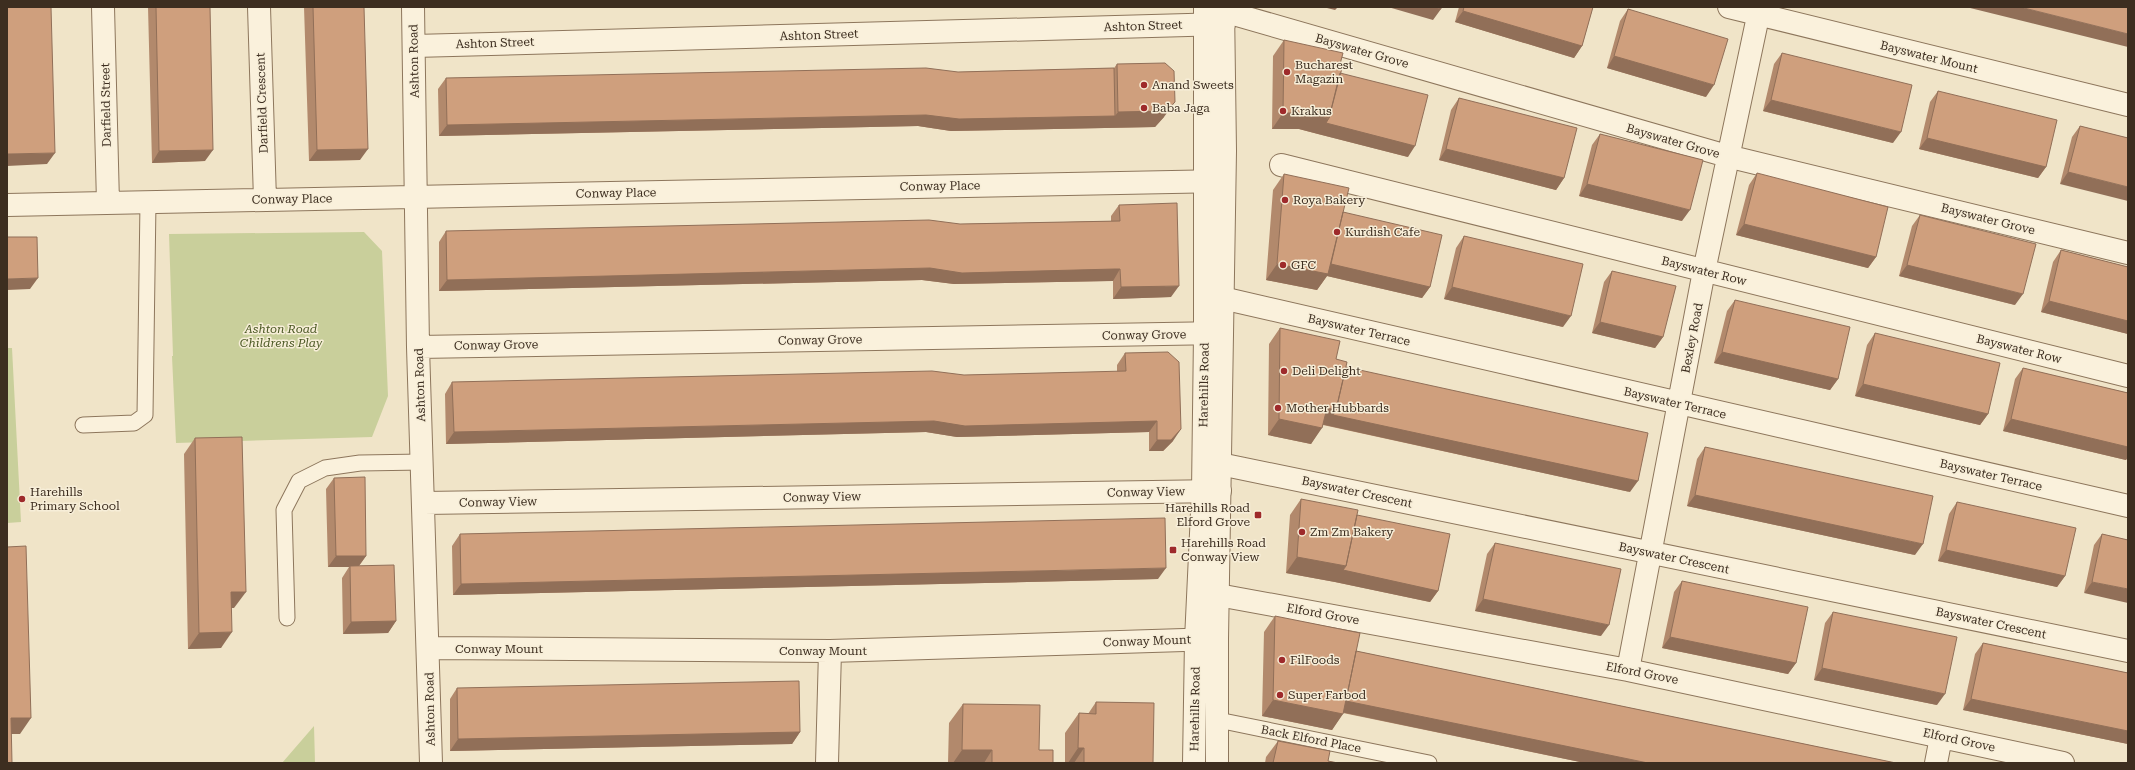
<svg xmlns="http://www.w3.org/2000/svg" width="2135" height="770" font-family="'Roboto Serif',serif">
  <rect width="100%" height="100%" fill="#f0e4c8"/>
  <!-- green -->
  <path fill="#c9cf9b" d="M364,232L382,251L388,396L372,437L176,443L172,356H173L169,234Z
    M7,348H12L21,522L7,523Z
    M314,726L315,763H282Z"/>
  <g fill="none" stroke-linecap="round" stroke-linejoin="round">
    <defs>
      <path id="service" d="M83,425L134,423L145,415L148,202
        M287,618L284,510L299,481L325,468L360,463L423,462
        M1218,720L1429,763"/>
      <path id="minor" d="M103,7L108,203
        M259,7L265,200
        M413,7L418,347L431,763
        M1729,7L2128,105
        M1223,11L1727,156L2128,253
        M414,46L1224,24
        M1281,165L2128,376
        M7,205L1224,181
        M1222,298L2128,506
        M418,347L1222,333
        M1220,464L2128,651
        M424,503L1220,491
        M1218,595L1628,670L2063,763
        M429,648L830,651L1216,639
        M1628,670L1704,271L1760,7
        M827,763L830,651
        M1936,763L1941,737"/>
      <path id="tertiary" d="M1194,763L1196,640L1203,491L1205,334V7
        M1217,763V639L1225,151L1223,7"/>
    </defs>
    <!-- service casing -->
    <use href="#service" stroke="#8d765c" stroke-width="17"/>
    <!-- minor casing -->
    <use href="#minor" stroke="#8d765c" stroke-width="24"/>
    <!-- tertiary casing -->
    <use href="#tertiary" stroke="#8d765c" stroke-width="24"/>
    <!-- service -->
    <use href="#service" stroke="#faf1dc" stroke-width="15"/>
    <!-- minor -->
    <use href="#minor" stroke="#faf1dc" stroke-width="22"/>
    <!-- tertiary -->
    <use href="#tertiary" stroke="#faf1dc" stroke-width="22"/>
  </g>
  <!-- wall -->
  <path fill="#b2896c" d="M148,7H210L205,161L152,163Z
    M304,7H364L360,160L309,161Z
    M1459,7H1593L1582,46L1574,58L1455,22Z
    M1628,9L1706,97L1607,68L1620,21Z
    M1284,40L1339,68L1340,73L1408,157L1318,134L1299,129H1272L1273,56Z
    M1782,53L1893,143L1763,111L1774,64Z
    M1117,64L1164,117L1155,127L951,131L918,126L439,136L438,89L446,78L958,72L1114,68Z
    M1938,91L2046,167L2038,178L1919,149L1930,102Z
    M1459,98L1564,178L1556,190L1439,160L1451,110Z
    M2080,126L2128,138L2060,184L2072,137Z
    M1600,134L1682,221L1579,196L1592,145Z
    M1757,173L1876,257L1868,268L1736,235L1749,185Z
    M1284,174L1343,212L1430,287L1422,298L1327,276L1317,290L1266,280L1273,190Z
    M1119,205L1171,297L1113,299V281H1107L954,284L922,280L439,291V242L446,231L960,224L1111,221V216Z
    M1920,215L2015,305L1899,276L1912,226Z
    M1464,236L1563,327L1444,299L1456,248Z
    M2061,250L2128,267V334L2041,312L2053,262Z
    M1612,271L1663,337L1655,348L1592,333L1604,282Z
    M1735,300L1838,379L1830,390L1714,363L1727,311Z
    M1280,328L1336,359L1346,367L1630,492L1323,425L1311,444L1268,435L1269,344Z
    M1875,333L1988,414L1980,425L1855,396L1867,345Z
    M1125,353L1173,441L1163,451H1149V432L957,437L926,432L446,444L445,394L452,382L964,375L1117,372V365Z
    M2023,368L2128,393V457L2126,460L2003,431L2015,379Z
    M195,438L234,608H231L221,648L188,649L184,454Z
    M1705,447L1915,555L1687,506L1697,459Z
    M334,478L366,556L359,566L396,621L388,633L343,634L342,578L349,567H328L326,489Z
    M1301,499L1357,515L1438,591L1430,602L1335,582L1286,573L1290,515Z
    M1957,502L2065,576L2057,587L1938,561L1949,514Z
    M460,534L1158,579L453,595L452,546Z
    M2102,534L2128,540L2084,593L2094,545Z
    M1495,543L1601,636L1475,611L1487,554Z
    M1682,581L1796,663L1788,674L1662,648L1674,592Z
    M1833,612L1937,705L1814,680L1825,623Z
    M1275,616L1356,651L1896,763H1585L1343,713L1332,730L1262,716L1264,632Z
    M1983,643L2128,673V744L1963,710L1975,654Z
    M457,688L800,732L792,744L450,751V699Z
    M1096,702L1153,763H1065V733L1079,713L1088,714Z
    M963,704L1039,750L1053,763H948L949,723Z
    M1278,741L1328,761L1338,763H1265L1266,757Z"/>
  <!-- shaded-wall -->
  <path fill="#916f58" d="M1323,7H1338L1335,10Z
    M1388,7H1434L1441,9L1433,20Z
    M1966,7H2020L2128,34V47Z
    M1463,11L1582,46L1574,58L1455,22Z
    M1614,56L1714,85L1706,97L1607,68Z
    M1771,100L1901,132L1893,143L1763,111Z
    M1175,102L1164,117L1155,127L951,131L918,126L439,136L447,125L926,115L1115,116L1118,112Z
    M1283,113H1310L1415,146L1408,157L1318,134L1299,129H1272Z
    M1927,138L2046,167L2038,178L1919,149Z
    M368,149L360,160L309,161L317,150Z
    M1446,149L1564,178L1556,190L1439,160Z
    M213,150L205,161L152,163L159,151Z
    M55,153L47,164L7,166V154Z
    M2068,172L2128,187V201L2060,184Z
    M1587,184L1690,210L1682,221L1579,196Z
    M1744,224L1876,257L1868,268L1736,235Z
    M1328,263L1430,287L1422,298L1327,276L1317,290L1266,280L1277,264Z
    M1907,265L2023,294L2015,305L1899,276Z
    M930,268L1120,269L1113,281L954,284L922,280L439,291L447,280Z
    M38,278L30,289L7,290V279Z
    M1179,286L1171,297L1113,299L1121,287Z
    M1452,287L1571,316L1563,327L1444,299Z
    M2049,301L2128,321V334L2041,312Z
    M1600,322L1663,337L1655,348L1592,333Z
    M1722,352L1838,379L1830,390L1714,363Z
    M1863,384L1988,414L1980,425L1855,396Z
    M1327,408L1336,410L1638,481L1630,492L1316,423Z
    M1279,419L1322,428L1311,444L1268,435Z
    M2011,419L2128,447V457L2126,460L2003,431Z
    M934,421H1157L1149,432L957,437L926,432L446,444L454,432Z
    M1181,429L1173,441L1163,451H1149L1157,440Z
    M1695,495L1923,544L1915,555L1687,506Z
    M1946,550L2065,576L2057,587L1938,561Z
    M336,556H366L358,567L350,566L349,567H328Z
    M1297,557L1346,566L1438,591L1430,602L1335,582L1286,573Z
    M1166,568L1158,579L453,595L461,584Z
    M2092,582L2128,589V603L2084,593Z
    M231,592H246L234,608H220Z
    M1483,599L1609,625L1601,636L1475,611Z
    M396,621L388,633L343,634L351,622Z
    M232,632L221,648L188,649L199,633Z
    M1670,637L1796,663L1788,674L1662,648Z
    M1822,668L1945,694L1937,705L1814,680Z
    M1971,699L2128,731V744L1963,710Z
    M1273,700L1343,714L1332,730L1262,716Z
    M1344,700L1648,763H1585L1336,711Z
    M11,718H31L20,734H7Z
    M800,732L792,744L450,751L458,739Z
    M1078,748H1084L1074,763H1068Z
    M962,750H992L984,763H953Z"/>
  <!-- building -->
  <path fill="#cf9f7d" stroke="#916f58" d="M7,7H51L55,153L7,154Z
    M156,7H210L213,150L159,151Z
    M313,7H364L368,149L317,150Z
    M1434,7H1441V9Z
    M1464,7H1593L1582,46L1463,11Z
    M2020,7H2128V34Z
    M1628,9L1728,39L1714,85L1614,56Z
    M1284,40L1343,53L1339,68H1342L1329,118L1310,113H1283Z
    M1782,53L1912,85L1901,132L1771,100Z
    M1165,63L1174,71L1175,102L1166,111L1118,112L1117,64Z
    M926,68L958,72L1114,68L1115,116L959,119L926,115L447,125L446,78Z
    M1340,73L1428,95L1415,146L1326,123L1329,118Z
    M1938,91L2057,120L2046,167L1927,138Z
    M1459,98L1577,128L1564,178L1446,149Z
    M2080,126L2128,138V187L2068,172Z
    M1600,134L1703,160L1690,210L1587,184Z
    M1757,173L1888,207L1876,257L1744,224Z
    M1284,174L1349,188L1328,274L1277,264Z
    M1177,203L1179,286L1121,287L1120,269H1115L962,273L930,268L447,280L446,231L929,220L960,224L1120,221L1119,205Z
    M1343,212L1442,235L1430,287L1331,264Z
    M1920,215L2036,244L2023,294L1907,265Z
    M1464,236L1583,264L1571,316L1452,287Z
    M7,237H37L38,278L7,279Z
    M2061,250L2128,267V321L2049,301Z
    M1612,271L1676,286L1663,337L1600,322Z
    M1735,300L1850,327L1838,379L1722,352Z
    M1280,328L1340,341L1336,359L1347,362L1336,410L1327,408L1322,428L1279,419Z
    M1875,333L2000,363L1988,414L1863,384Z
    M1168,352L1179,362L1181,429L1171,440H1157V421L965,426L934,421L454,432L452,382L932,371L964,375L1126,371L1125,353Z
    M1346,367L1648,433L1638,481L1333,415L1336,410Z
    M2023,368L2128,393V447L2011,419Z
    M242,437L246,592H231L232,632L199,633L195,438Z
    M1705,447L1933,496L1923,544L1695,495Z
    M365,477L366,556H336L334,478Z
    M1301,499L1358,510L1346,566L1297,557Z
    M1957,502L2076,528L2065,576L1946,550Z
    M1357,515L1450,534L1438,591L1343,570L1346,566Z
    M1165,518L1166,568L461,584L460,534Z
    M2102,534L2128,540V589L2092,582Z
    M1495,543L1621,569L1609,625L1483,599Z
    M26,546L31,718H11L12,763H7V547Z
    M394,565L396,621L351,622L350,566Z
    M1682,581L1808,607L1796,663L1670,637Z
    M1833,612L1957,637L1945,694L1822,668Z
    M1275,616L1360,633L1343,714L1273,700Z
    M1983,643L2128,673V731L1971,699Z
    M1356,651L1896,763H1648L1346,701Z
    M799,681L800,732L458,739L457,688Z
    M1096,702L1154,703L1153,763H1084V748H1078L1079,713L1096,714Z
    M963,704L1040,705L1039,750H1053V763H992V750H962Z
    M1278,741L1330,751L1328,761L1338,763H1273Z"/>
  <!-- markers -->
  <g fill="#9e2a2b" stroke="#f7eed8" stroke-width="1.5">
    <circle cx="1287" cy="72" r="4"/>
    <circle cx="1144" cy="85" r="4"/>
    <circle cx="1144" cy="108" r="4"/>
    <circle cx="1283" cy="111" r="4"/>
    <circle cx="1285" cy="200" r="4"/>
    <circle cx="1337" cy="232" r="4"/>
    <circle cx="1283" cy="265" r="4"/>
    <circle cx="1284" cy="371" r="4"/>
    <circle cx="1278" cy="408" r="4"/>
    <circle cx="22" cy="499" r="4"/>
    <rect x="1254" y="511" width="8" height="8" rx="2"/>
    <circle cx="1302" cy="532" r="4"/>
    <rect x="1169" y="546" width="8" height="8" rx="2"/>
    <circle cx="1282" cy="660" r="4"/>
    <circle cx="1280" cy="695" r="4"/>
  </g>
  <g text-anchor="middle" stroke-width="3" stroke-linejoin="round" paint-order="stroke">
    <!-- street labels -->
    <g font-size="12" fill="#3d2e20" stroke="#f7eed8">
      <text transform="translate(1143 26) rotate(-2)" y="4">Ashton Street</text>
      <text transform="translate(819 35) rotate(-2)" y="4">Ashton Street</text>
      <text transform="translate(495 43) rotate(-2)" y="4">Ashton Street</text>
      <text transform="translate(1362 51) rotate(16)" y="4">Bayswater Grove</text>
      <text transform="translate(1929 57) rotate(14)" y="4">Bayswater Mount</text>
      <text transform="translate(414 61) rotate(-91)" y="4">Ashton Road</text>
      <text transform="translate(262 103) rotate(-92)" y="4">Darfield Crescent</text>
      <text transform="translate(106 105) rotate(-91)" y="4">Darfield Street</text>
      <text transform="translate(1673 141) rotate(16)" y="4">Bayswater Grove</text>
      <text transform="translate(940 186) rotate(-1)" y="4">Conway Place</text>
      <text transform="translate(616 193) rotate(-1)" y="4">Conway Place</text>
      <text transform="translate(292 199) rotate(-1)" y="4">Conway Place</text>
      <text transform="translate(1988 219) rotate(14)" y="4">Bayswater Grove</text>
      <text transform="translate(1704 271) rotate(14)" y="4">Bayswater Row</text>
      <text transform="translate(1359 330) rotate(13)" y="4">Bayswater Terrace</text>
      <text transform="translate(1144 335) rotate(-1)" y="4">Conway Grove</text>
      <text transform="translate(1692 338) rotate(-79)" y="4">Bexley Road</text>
      <text transform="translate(820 340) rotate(-1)" y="4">Conway Grove</text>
      <text transform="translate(496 345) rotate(-1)" y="4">Conway Grove</text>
      <text transform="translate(2019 349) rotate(14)" y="4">Bayswater Row</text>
      <text transform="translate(420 385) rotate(-92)" y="4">Ashton Road</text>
      <text transform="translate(1204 385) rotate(-89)" y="4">Harehills Road</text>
      <text transform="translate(1675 403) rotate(13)" y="4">Bayswater Terrace</text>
      <text transform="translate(1991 475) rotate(13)" y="4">Bayswater Terrace</text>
      <text transform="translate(1146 492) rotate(-1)" y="4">Conway View</text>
      <text transform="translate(1357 492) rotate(12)" y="4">Bayswater Crescent</text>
      <text transform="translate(822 497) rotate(-1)" y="4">Conway View</text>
      <text transform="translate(498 502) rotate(-1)" y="4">Conway View</text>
      <text transform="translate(1674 558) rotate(12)" y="4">Bayswater Crescent</text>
      <text transform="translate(1323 614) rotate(10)" y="4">Elford Grove</text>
      <text transform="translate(1991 623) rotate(12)" y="4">Bayswater Crescent</text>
      <text transform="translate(1147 641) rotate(-2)" y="4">Conway Mount</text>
      <text x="499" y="653">Conway Mount</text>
      <text x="823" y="655">Conway Mount</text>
      <text transform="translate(1642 673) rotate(11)" y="4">Elford Grove</text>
      <text transform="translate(430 709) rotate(-91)" y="4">Ashton Road</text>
      <text transform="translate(1195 709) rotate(-89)" y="4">Harehills Road</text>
      <text transform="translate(1311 739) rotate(11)" y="4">Back Elford Place</text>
      <text transform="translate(1959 740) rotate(12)" y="4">Elford Grove</text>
    </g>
    <!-- poi labels -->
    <g font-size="12" fill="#3d2e20" stroke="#f7eed8" text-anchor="start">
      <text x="1295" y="69">Bucharest<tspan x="1295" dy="14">Magazin</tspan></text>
      <text x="1152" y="89">Anand Sweets</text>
      <text x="1152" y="112">Baba Jaga</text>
      <text x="1291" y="115">Krakus</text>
      <text x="1293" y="204">Roya Bakery</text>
      <text x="1345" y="236">Kurdish Cafe</text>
      <text x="1291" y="269">GFC</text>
      <text x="1292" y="375">Deli Delight</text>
      <text x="1286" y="412">Mother Hubbards</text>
      <text x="30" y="496">Harehills<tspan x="30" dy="14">Primary School</tspan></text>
      <text x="1250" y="512" text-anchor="end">Harehills Road<tspan x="1250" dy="14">Elford Grove</tspan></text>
      <text x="1310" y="536">Zm Zm Bakery</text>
      <text x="1181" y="547">Harehills Road<tspan x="1181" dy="14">Conway View</tspan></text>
      <text x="1290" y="664">FilFoods</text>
      <text x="1288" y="699">Super Farbod</text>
    </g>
    <!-- park labels -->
    <g font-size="12" font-style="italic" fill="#4d5a26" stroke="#f7eed8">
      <text x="281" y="333">Ashton Road<tspan x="281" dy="14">Childrens Play</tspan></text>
    </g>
  </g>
  <!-- border -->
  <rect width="2135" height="770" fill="none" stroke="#3d2e20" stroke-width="16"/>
</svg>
